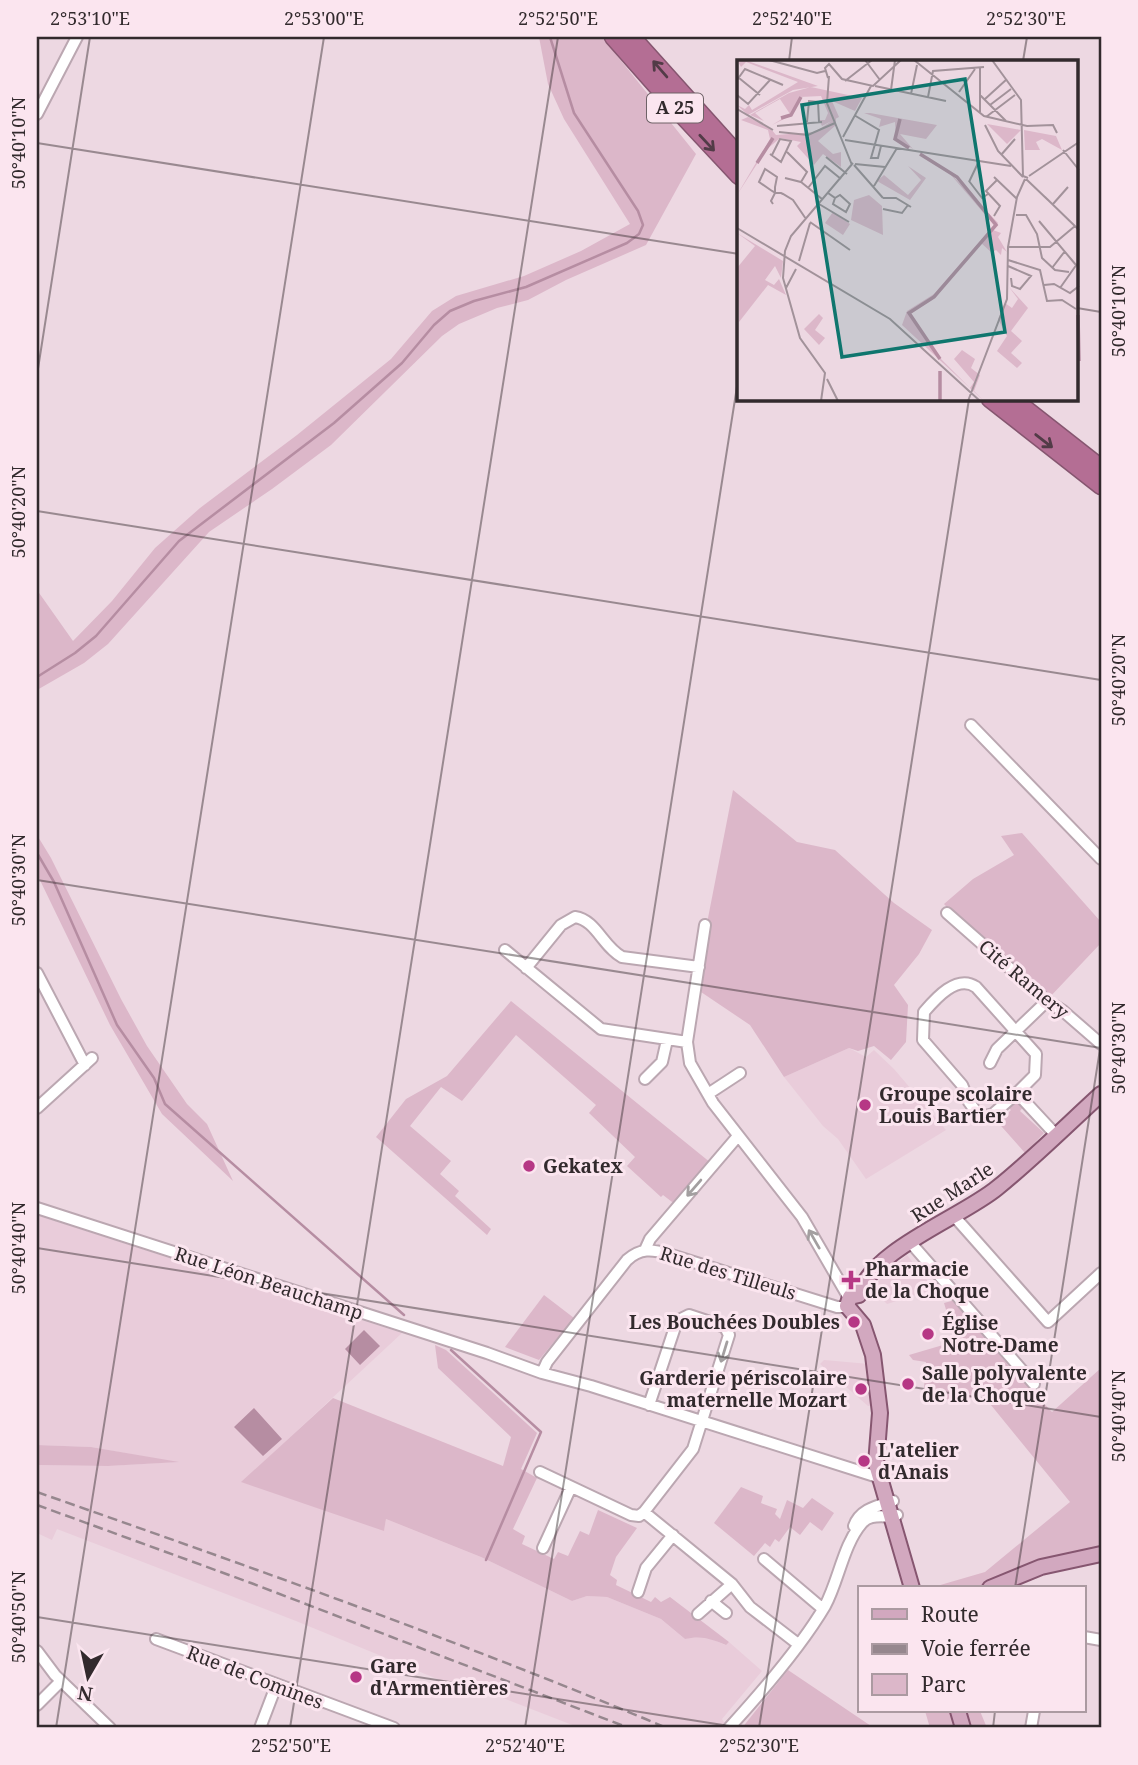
<svg xmlns="http://www.w3.org/2000/svg" width="1138" height="1765" font-family="'Noto Serif',serif">
  <rect width="100%" height="100%" fill="#edd8e2"/>
  <!-- built -->
  <path fill="#e9ccda" d="M849,1048L866,1057L874,1050L894,1069L946,1130L866,1179L838,1139L823,1126L784,1077Z
    M37,1215L402,1333L242,1482L384,1530L386,1519L481,1557L572,1601L587,1596L607,1597L661,1619L685,1639L693,1637L712,1639L725,1645L729,1642L762,1671L722,1719L725,1724L721,1728H580L477,1688L474,1694L296,1621L57,1529L52,1540L37,1533V1465L108,1466L175,1462L91,1447L37,1445Z
    M907,1255L934,1289L887,1304L871,1288Z
    M824,1360L869,1364L873,1406H868L820,1364Z"/>
  <!-- green -->
  <path fill="#dcb7c9" d="M539,37H602L696,154L646,245L566,280L528,300L497,308L459,324L442,336L331,445L272,489L209,532L108,644L84,663L37,690V590L73,641L112,601L155,548L200,508L297,435L391,359L432,311L456,296L524,276L581,251L630,224L564,119L548,84Z
    M733,790L797,842L835,850L894,903L932,930L919,954L894,985L908,1005L906,1042L891,1060L874,1046L858,1051L849,1048L784,1077L750,1025L701,992L708,918Z
    M1022,833L1101,922V943L1048,999L958,919L944,904L973,879L1014,855L1001,836Z
    M37,835L51,858L121,999L147,1046L187,1104L207,1124L233,1181L162,1114L110,1025L37,874Z
    M511,1001L711,1163L676,1205L663,1195L661,1197L627,1166L635,1157L589,1113L596,1105L516,1035L462,1101L441,1087L410,1126L451,1161L440,1174L459,1191L455,1196L491,1229L487,1235L376,1137L406,1099L447,1076Z
    M1018,1101L1024,1106L1020,1111L1044,1133L1025,1153L994,1118L999,1113L1004,1117L1011,1110L1006,1106Z
    M544,1295L574,1318L539,1360L505,1347Z
    M955,1300L1012,1370L1052,1412L1101,1368V1561L1079,1563L1040,1573L1002,1588H930L985,1572L1070,1502L982,1394L970,1398L923,1401L926,1362L913,1360L909,1355L960,1340L958,1334L954,1336L944,1303Z
    M435,1345L446,1350L537,1433L521,1469L537,1478L513,1529L525,1536L522,1544L554,1559L558,1552L568,1556L580,1531L589,1535L598,1510L637,1528L616,1557L610,1575L617,1580L616,1585L651,1602L655,1597L661,1602L670,1597L729,1642L726,1645C712,1639 700,1635 685,1639L661,1619L607,1597L587,1596L572,1601L481,1557L386,1519L384,1531L241,1482L333,1398L503,1466L511,1437L438,1368Z
    M37,1445L91,1447L179,1462L108,1466L38,1465Z
    M741,1487L763,1496L761,1503L777,1509L775,1514L780,1519L787,1500L803,1508L812,1498L834,1513L822,1531L810,1522L800,1535L790,1527L779,1542L775,1539L770,1547L765,1543L754,1556L714,1523Z
    M788,1670L874,1728H742Z
    M925,1711H980L987,1728H930Z"/>
  <!-- water -->
  <path fill="#b68da2" d="M364,1330L380,1346L360,1365L345,1349Z
    M254,1408L282,1439L263,1456L234,1427Z"/>
  <g fill="none" stroke-linecap="round" stroke-linejoin="round">
    <!-- stream -->
    <path stroke="#b68da2" stroke-width="2.5" d="M37,677L75,653L96,636L179,541L334,423L402,363L434,325L450,311L474,301L526,287L627,243L639,234L643,225L638,211L574,113L550,37
      M37,853L54,882L117,1025L154,1078L165,1104L404,1315
      M451,1350L541,1432L486,1560"/>
    <defs>
      <path id="minor" d="M37,114L77,37
        M971,725L1101,859
        M947,913L1047,1001L1063,1011L1101,1044
        M705,925L687,1042L690,1063L713,1103L802,1217L849,1298
        M505,950L601,1029L687,1042
        M526,968L561,925L575,917C596,920 603,947 622,957L699,967
        M37,973L85,1065
        M990,1063L997,1049L1047,1001
        M645,1079L662,1062L667,1040
        M1017,1093L993,1114L986,1116L977,1113L969,1102L962,1085L923,1040L924,1012C936,998 957,974 976,987L1036,1054L1035,1075L1017,1093L1056,1135
        M708,1094L740,1073
        M37,1108L92,1058
        M37,1208L487,1353L542,1373L591,1386L884,1479
        M954,1216L1048,1322L1101,1273
        M910,1242L1034,1384
        M645,1250L650,1239L738,1136
        M542,1373L547,1362L627,1260C640,1248 652,1249 668,1254L837,1307H847
        M649,1405L677,1321L689,1315L725,1327L729,1335L693,1449L644,1512L732,1584L750,1607L798,1644
        M540,1472L631,1515L639,1516L644,1512
        M854,1526C860,1509 877,1506 893,1501
        M543,1548L571,1487
        M764,1559L823,1609
        M638,1592L646,1568L673,1535
        M711,1601L726,1613
        M698,1614L732,1584
        M1084,1637L1101,1640
        M156,1639L394,1728
        M37,1651L55,1675L110,1728
        M37,1705L61,1681
        M260,1728L276,1686
        M729,1728C760,1694 802,1645 825,1606C839,1580 843,1545 862,1523C871,1512 886,1519 897,1515
        M1031,1728L1034,1711"/>
      <path id="major" d="M859,1295C871,1250 962,1217 997,1188C1033,1159 1067,1125 1101,1094
        M859,1295L850,1297L847,1306L863,1325L873,1355L880,1413L876,1464L912,1588
        M990,1588L1041,1567L1101,1554
        M958,1711L963,1728"/>
      <path id="highway" d="M613,37L682,115L739,176
        M632,37L739,156
        M990,399L1101,486
        M1013,399L1101,468"/>
    </defs>
    <!-- minor casing -->
    <use href="#minor" stroke="#bba7b1" stroke-width="14"/>
    <!-- major casing -->
    <use href="#major" stroke="#865670" stroke-width="18"/>
    <!-- highway casing -->
    <use href="#highway" stroke="#865670" stroke-width="19"/>
    <!-- minor -->
    <use href="#minor" stroke="#fff" stroke-width="10"/>
    <!-- major -->
    <use href="#major" stroke="#d2a8bf" stroke-width="14"/>
    <!-- highway -->
    <use href="#highway" stroke="#b46e94" stroke-width="16"/>
    <!-- rail -->
    <path stroke="#96878e" stroke-width="2.5" stroke-dasharray="10 5" stroke-linecap="butt" d="M37,1492C248,1566 460,1641 667,1728
      M37,1505L251,1583L629,1728"/>
  </g>
  <!-- one-way arrows -->
  <defs><path id="oneway-shaft" d="M-6 0H5M1.5-3L5.5 0L1.5 3" fill="none" stroke-width="1.6" stroke-linecap="round" stroke-linejoin="round" transform="scale(1.75)"/></defs>
  <g stroke="#523b47">
    <use href="#oneway-shaft" transform="translate(660 69) rotate(-131)"/>
    <use href="#oneway-shaft" transform="translate(707 143) rotate(47)"/>
    <use href="#oneway-shaft" transform="translate(1044 441) rotate(38)"/>
  </g>
  <g stroke="#a39fa0">
    <use href="#oneway-shaft" transform="translate(694 1188) rotate(131)"/>
    <use href="#oneway-shaft" transform="translate(814 1239) rotate(-120)"/>
    <use href="#oneway-shaft" transform="translate(724 1352) rotate(107)"/>
  </g>
  <!-- ticks -->
  <path fill="none" stroke="#322a2d" stroke-width="2" stroke-opacity="0.45" d="M789,61L792,37M1023,61L1027,37M37,143L739,254M1077,308L1101,312M37,375L90,37M37,511L1101,680M37,880L1101,1048M37,1248L1101,1417M1015,1588L1101,1043M37,1617L742,1728M56,1728L324,37M290,1728L558,37M525,1728L739,374M759,1728L969,399M993,1728L995,1711"/>
  <!-- markers -->
  <g fill="#b63785" stroke="#fbe5ef" stroke-width="2.5">
    <circle cx="865" cy="1105" r="7"/>
    <circle cx="529" cy="1166" r="7"/>
    <path d="M847.5 1269.5h7v7h7v7h-7v7h-7v-7h-7v-7h7z"/>
    <circle cx="854" cy="1322" r="7"/>
    <circle cx="928" cy="1334" r="7"/>
    <circle cx="908" cy="1384" r="7"/>
    <circle cx="861" cy="1389" r="7"/>
    <circle cx="864" cy="1461" r="7"/>
    <circle cx="356" cy="1677" r="7"/>
  </g>
  <g text-anchor="middle" stroke-width="6" stroke-linejoin="round" paint-order="stroke">
    <!-- shield labels -->
    <rect fill="#fbe5ef" stroke="#6e6267" stroke-width="2" x="647" y="93.5" width="56" height="29" rx="5"/>
    <g font-size="18" font-weight="bold" fill="#322a2d">
      <text x="675" y="114">A 25</text>
    </g>
    <!-- street labels -->
    <g font-size="19" fill="#322a2d" stroke="#fbe5ef">
      <text transform="translate(1024 979) rotate(40)" y="7">Cité Ramery</text>
      <text transform="translate(952 1192) rotate(-33)" y="7">Rue Marle</text>
      <text transform="translate(728 1273) rotate(17)" y="7">Rue des Tilleuls</text>
      <text transform="translate(269 1283) rotate(18)" y="7">Rue Léon Beauchamp</text>
      <text transform="translate(255 1677) rotate(21)" y="7">Rue de Comines</text>
    </g>
    <!-- poi labels -->
    <g font-size="19" font-weight="bold" fill="#322a2d" stroke="#fbe5ef" text-anchor="start">
      <text x="879" y="1101">Groupe scolaire<tspan x="879" dy="22">Louis Bartier</tspan></text>
      <text x="543" y="1173">Gekatex</text>
      <text x="865" y="1276">Pharmacie<tspan x="865" dy="22">de la Choque</tspan></text>
      <text x="840" y="1329" text-anchor="end">Les Bouchées Doubles</text>
      <text x="942" y="1330">Église<tspan x="942" dy="22">Notre-Dame</tspan></text>
      <text x="922" y="1380">Salle polyvalente<tspan x="922" dy="22">de la Choque</tspan></text>
      <text x="847" y="1385" text-anchor="end">Garderie périscolaire<tspan x="847" dy="22">maternelle Mozart</tspan></text>
      <text x="878" y="1457">L'atelier<tspan x="878" dy="22">d'Anais</tspan></text>
      <text x="370" y="1673">Gare<tspan x="370" dy="22">d'Armentières</tspan></text>
    </g>
  </g>
  <!-- overview -->
  <g transform="translate(737 60)">
    <rect width="341" height="341" fill="#edd8e2"/>
    <path d="M0,0H8L81,26L56,30L11,55L0,45L8,49L12,45L15,50L61,22L9,2L4,7ZM74,27L125,38L118,51L95,41L102,57L85,66L82,60H88L91,53L84,36L63,37L55,55L35,65L53,54L43,39L18,53L27,61L13,55L52,33ZM127,53H133L200,65L189,79L163,74L176,89L159,79L158,62L142,67L144,59ZM11,57L34,69L39,75L78,72L99,58V65L81,81L96,94L104,92V107L86,94L77,105L60,86L64,82L43,78L29,90L0,135L33,79L31,70L4,60ZM250,64L284,70L270,84ZM287,70L319,76L325,90L305,79L299,82L303,90H288ZM171,106L189,118L173,140L140,121L147,115L171,135L184,120ZM208,108L261,163L256,170L264,173L261,177L270,192L265,188L264,195L259,190L255,193L243,182L199,237L173,254L204,299L233,328L237,322L217,299L225,290L238,299L234,308L243,315L237,331L247,341L165,265L170,251L197,234L257,165ZM132,135L145,146L146,175L114,160L117,140ZM96,152L113,164L106,175L88,163ZM0,173L46,201L44,218L38,206L28,220L37,225L42,219L49,235L31,225L2,262L0,208L18,186ZM272,227L291,248L274,271L285,281L274,293L285,303L280,308L260,291L270,276L261,259L268,243L275,248L281,239ZM82,254L86,258L78,270L88,278L82,285L67,269Z" fill="#dcb7c9"/>
    <path fill="none" stroke="#b68da2" stroke-width="3.5" d="M44,58L54,55L64,37M163,59L158,79L172,88M183,94L220,117L259,165L197,237L172,253L203,299M20,103L36,78M341,255L342,301M203,311V341"/>
    <path fill="none" stroke="#a2929a" stroke-width="2" d="M32,0L80,13L88,11M128,0L143,20M177,0L247,56L290,66L316,65L320,73M255,0L284,40L286,116L291,118M243,8V52M92,16L90,43L115,105M2,18L23,35M91,18L88,8L92,4L105,19L136,26L164,0M0,20L8,9L46,25M108,21L135,0M138,26L209,41M154,30L158,0M222,32L238,9M174,34L180,5M0,35L11,44L33,20M243,35L269,61M191,37L196,11L247,7M248,39L270,19M253,45L274,29M0,49L36,70M117,55L142,70L134,98H141L144,86M249,57L278,35M70,62L72,41L81,42L82,62M248,65L261,91L286,117M40,66L85,62M42,72L71,75L98,63M106,77L134,26M108,80L274,106M326,90L342,110M33,94L44,102L54,81L43,79L35,95M264,95L278,79M89,97L110,114M118,104L148,107M117,105L146,138M292,116L342,82M257,117L280,139M48,118L64,122L70,112L50,92M289,119L311,140M232,121L245,138L251,134M64,122L85,139M232,122L242,101M137,126L160,88M71,128L88,106L104,119M91,133L98,138L96,144L109,152L113,144L103,135L98,138M308,137L342,170M146,138H159L174,147M36,144L34,141L38,133V127L40,117L28,109L22,122L35,131L37,132L38,133H44L46,134L56,140L69,159M82,144L112,162M316,144L331,127M146,149L165,153L171,145M279,155H289L300,174L305,198L318,210L332,212M257,156L263,146L249,131L260,120M302,161L339,205M73,162L113,190M0,168L153,259L243,341M271,187H313L338,166M271,200L303,210L310,241L325,240L339,249M62,201L73,163M271,206L294,216L283,229L275,226L274,218M315,208L328,191M307,225L317,224L333,233L342,226M49,228L59,209M323,228L340,204M90,319L101,341M84,341L88,313L63,278L46,218L48,191L54,176L116,103M231,341L270,239L271,187L280,137L288,119"/>
    <path fill="#0f766e" fill-opacity="0.15" stroke="#0f766e" stroke-width="3.5" d="M228,19L268,272L105,297L65,45Z"/>
    <rect width="341" height="341" fill="none" stroke="#322a2d" stroke-width="3.5"/>
  </g>
  <!-- border -->
  <rect width="1138" height="1765" fill="none" stroke="#fbe5ef" stroke-width="77"/>
  <!-- legend -->
  <rect x="858" y="1586" width="228" height="126" fill="#fbe5ef" stroke="#ab9aa1" stroke-width="2"/>
  <rect x="872" y="1609" width="35" height="10" fill="#d2a8bf" stroke="#ab9aa1" stroke-width="2"/>
  <text x="921" y="1622" font-size="21" fill="#322a2d">Route</text>
  <rect x="872" y="1644" width="35" height="10" fill="#96878e" stroke="#ab9aa1" stroke-width="2"/>
  <text x="921" y="1656" font-size="21" fill="#322a2d">Voie ferrée</text>
  <rect x="872" y="1674" width="35" height="21" fill="#dcb7c9" stroke="#ab9aa1" stroke-width="2"/>
  <text x="921" y="1692" font-size="21" fill="#322a2d">Parc</text>
  <!-- north arrow -->
  <g transform="translate(88 1677) rotate(189)" stroke="#fbe5ef" stroke-width="5" paint-order="stroke">
  <path d="M0-5L12 26L0 18L-12 26Z" fill="#322a2d"/>
  <text y="-10" font-size="19" font-weight="bold" text-anchor="middle" fill="#322a2d">N</text>
  </g>
  <rect x="38" y="38" width="1062" height="1688" fill="none" stroke="#322a2d" stroke-width="2.5"/>
  <g font-size="18" text-anchor="middle" fill="#322a2d">
    <text x="90" y="25">2°53'10"E</text>
    <text x="324" y="25">2°53'00"E</text>
    <text x="558" y="25">2°52'50"E</text>
    <text x="792" y="25">2°52'40"E</text>
    <text x="1026" y="25">2°52'30"E</text>
    <text transform="translate(19 143) rotate(-90)" y="6">50°40'10"N</text>
    <text transform="translate(1119 311) rotate(-90)" y="6">50°40'10"N</text>
    <text transform="translate(19 512) rotate(-90)" y="6">50°40'20"N</text>
    <text transform="translate(1119 680) rotate(-90)" y="6">50°40'20"N</text>
    <text transform="translate(19 880) rotate(-90)" y="6">50°40'30"N</text>
    <text transform="translate(1119 1048) rotate(-90)" y="6">50°40'30"N</text>
    <text transform="translate(19 1248) rotate(-90)" y="6">50°40'40"N</text>
    <text transform="translate(1119 1416) rotate(-90)" y="6">50°40'40"N</text>
    <text transform="translate(19 1617) rotate(-90)" y="6">50°40'50"N</text>
    <text x="291" y="1752">2°52'50"E</text>
    <text x="525" y="1752">2°52'40"E</text>
    <text x="759" y="1752">2°52'30"E</text>
  </g>
</svg>
